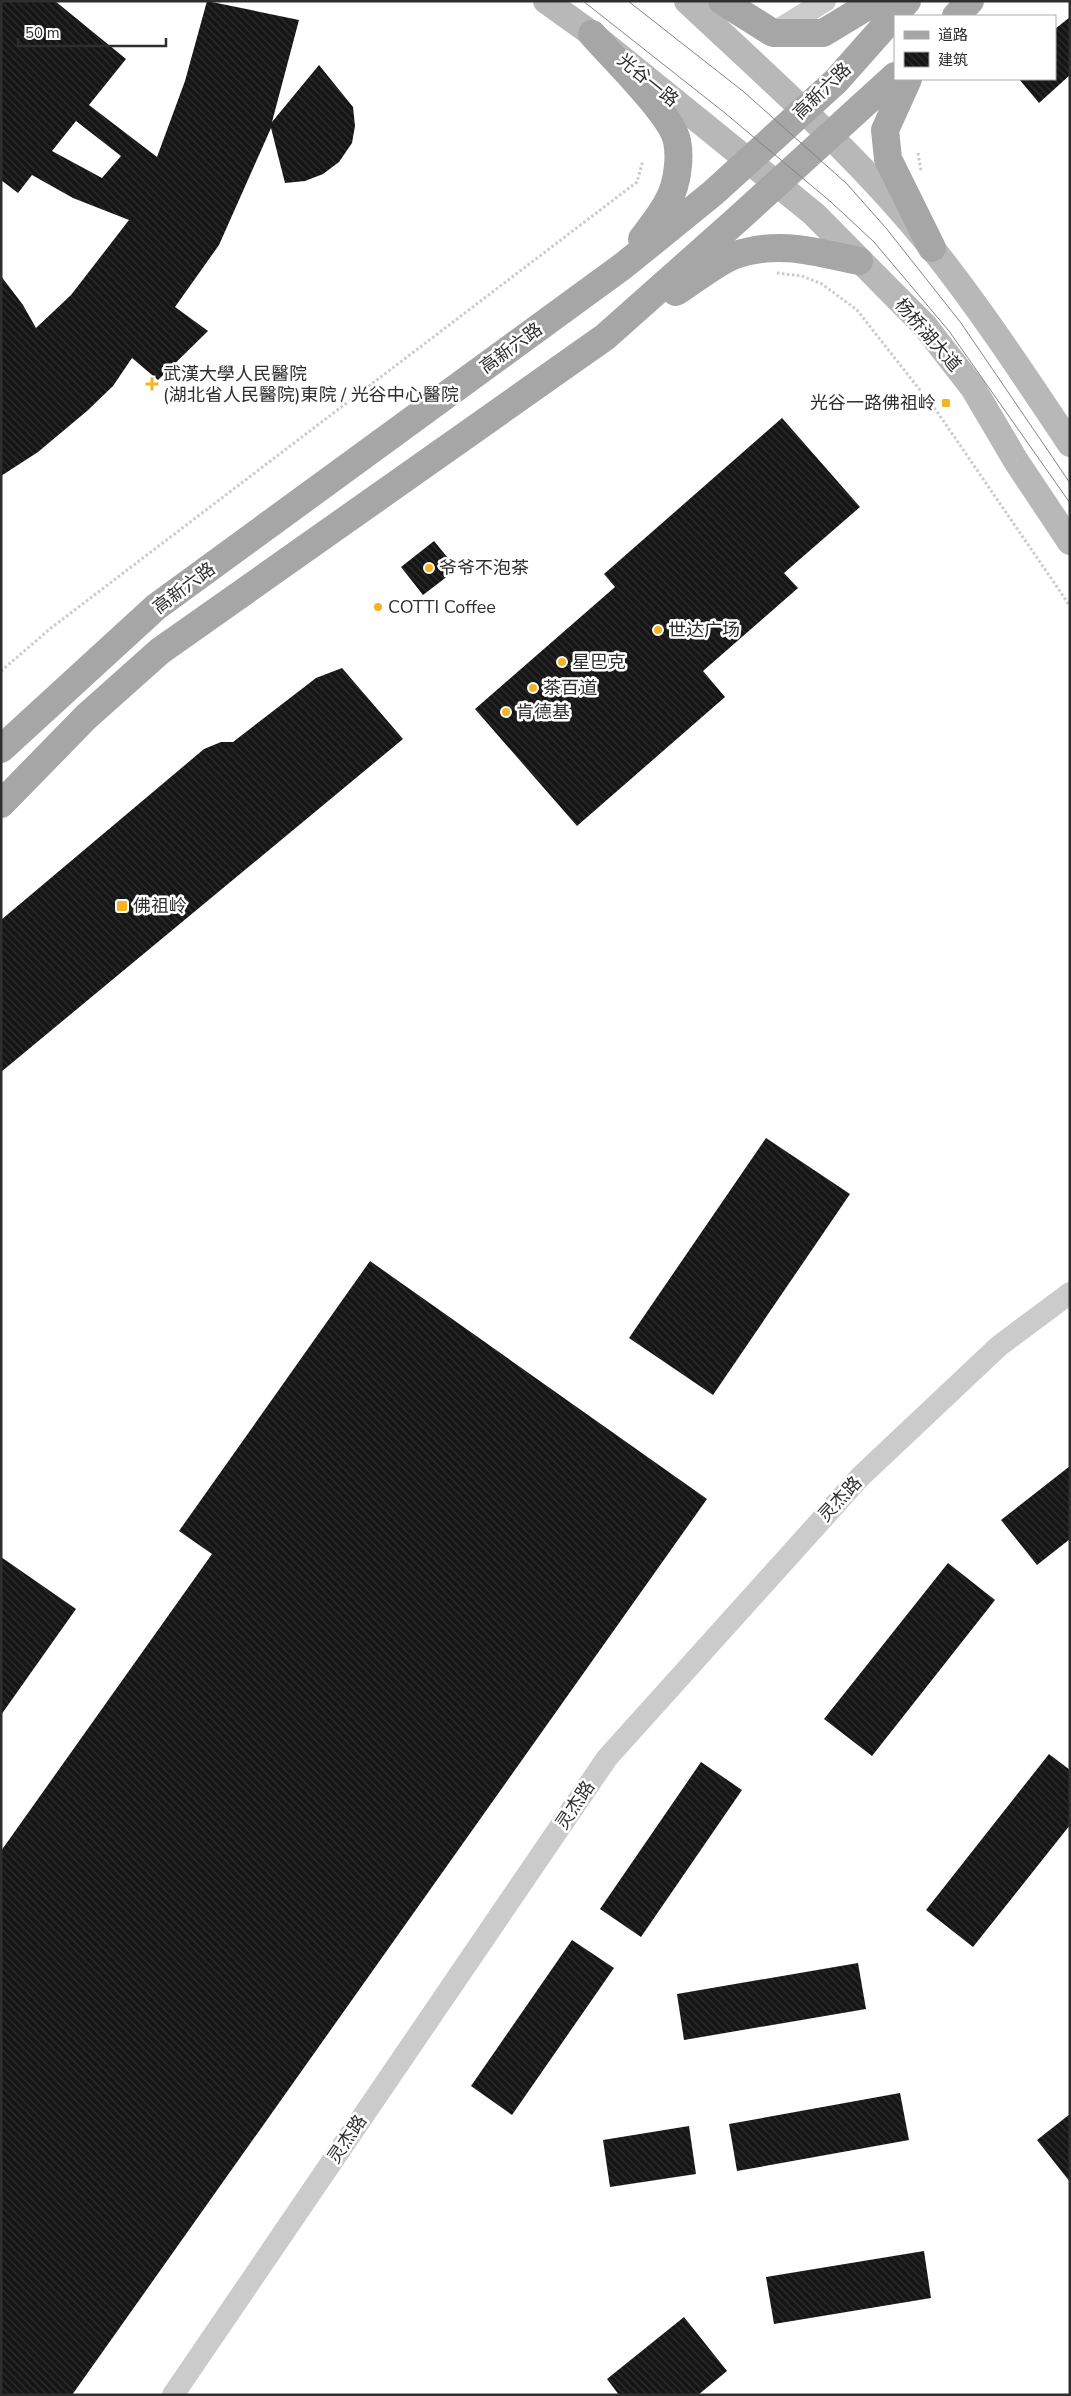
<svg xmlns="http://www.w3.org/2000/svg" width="1071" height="2396" font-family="'Nunito Sans','Noto Sans SC',sans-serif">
  <defs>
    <pattern id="building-back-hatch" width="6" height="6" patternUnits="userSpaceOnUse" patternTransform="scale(1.25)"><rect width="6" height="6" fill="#151515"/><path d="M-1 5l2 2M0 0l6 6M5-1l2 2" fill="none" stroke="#2f2f2f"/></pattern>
  </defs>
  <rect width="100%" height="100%" fill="#fff"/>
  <!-- building -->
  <path fill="url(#building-back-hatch)" fill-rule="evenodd" d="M1,1H55L126,59L89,105L157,157L185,81L207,1L299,20L272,122L319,65L353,107L355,126L352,143L339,162L323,174L305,181L285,183L271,128L219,245L175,307L208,331L158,380L132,358L113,386L87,411L38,452L1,476V276L23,305L36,328L71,295L129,220L73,198L32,175L18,193L1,180ZM76,121L121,156L102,178L52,151Z
    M1070,17V75L1039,103L1019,79H1055V29Z
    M782,418L860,507L784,573L798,588L703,671L725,697L577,826L475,709L615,587L604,574Z
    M434,541L457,569L423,595L401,567Z
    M342,668L403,739L1,1072V920L204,749L221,742H233L316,678Z
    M766,1138L850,1194L713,1395L629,1338Z
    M370,1261L707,1499L72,2395H1V1851L212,1554L179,1531Z
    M1070,1466V1539L1037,1565L1001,1520Z
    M1,1557L76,1609L1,1715Z
    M948,1563L995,1600L872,1756L824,1719Z
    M1049,1754L1070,1770V1825L973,1947L926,1910Z
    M701,1762L742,1790L641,1937L600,1909Z
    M572,1940L614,1968L512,2115L471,2086Z
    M858,1963L866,2009L684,2040L677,1994Z
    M900,2093L909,2140L737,2171L729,2124Z
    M1070,2114V2182L1037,2140Z
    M689,2126L696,2174L610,2187L603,2140Z
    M924,2251L931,2298L774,2324L766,2277Z
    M684,2317L727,2371L698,2395H619L607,2379Z"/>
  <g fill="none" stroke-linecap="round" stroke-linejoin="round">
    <!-- path -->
    <path stroke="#cbcbcb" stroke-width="3" stroke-dasharray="2.5 2.5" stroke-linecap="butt" d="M918,153L921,171
      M777,273L802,276L822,284L857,310L938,413L1070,606
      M1,671L51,628L637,182L643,160"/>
    <!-- tertiary -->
    <path stroke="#cbcbcb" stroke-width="22" d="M773,33L825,1
      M173,2395L607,1758L860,1477L999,1346L1070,1293"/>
    <!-- secondary -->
    <path stroke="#b8b8b8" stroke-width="26" d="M546,1L592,34L814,214L925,326L973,388L1016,461L1070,542
      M687,1C771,80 860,158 932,248C982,311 1026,378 1070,444"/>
    <!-- primary -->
    <path stroke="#a6a6a6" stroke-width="28" d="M722,1L773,33H823L876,1
      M956,16L970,1
      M592,34C612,57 672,115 677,141C680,155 678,174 674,187C668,206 654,223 642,239
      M908,79L885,130L888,159L932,248
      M676,292C692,282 718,261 735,255C780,240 815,252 859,261
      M1,749L156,607L623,266L713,193L836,81L907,1
      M1,804L86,717L160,651L605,337L739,218L895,76"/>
    <!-- tram -->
    <path stroke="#838383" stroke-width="1" d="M583,1L725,113L831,202L874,242L949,331L1070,503
      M628,1L744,92L847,184L886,228L961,323L1070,483"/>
  </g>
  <!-- markers -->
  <g fill="#f5b221" stroke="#fff" stroke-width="2">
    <path d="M149.5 376.5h5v5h5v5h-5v5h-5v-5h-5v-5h5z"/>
    <rect x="941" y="398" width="10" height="10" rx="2.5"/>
    <circle cx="429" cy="568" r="5"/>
    <circle cx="378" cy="607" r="5"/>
    <circle cx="658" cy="630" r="5"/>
    <circle cx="562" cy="662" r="5"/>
    <circle cx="533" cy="688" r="5"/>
    <circle cx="506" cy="712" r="5"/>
    <rect x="116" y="900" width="12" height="12" rx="2.5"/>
  </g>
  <g text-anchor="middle" stroke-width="5" stroke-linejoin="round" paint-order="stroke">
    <!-- street labels -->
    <g font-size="18" fill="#2e2e2e" stroke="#fff">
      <text transform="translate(648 80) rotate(39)" y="6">光谷一路</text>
      <text transform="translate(822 91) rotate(-44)" y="6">高新六路</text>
      <text transform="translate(928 335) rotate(49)" y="6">杨桥湖大道</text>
      <text transform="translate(511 348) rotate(-36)" y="6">高新六路</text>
      <text transform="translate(184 588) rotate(-37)" y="6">高新六路</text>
      <text transform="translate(840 1499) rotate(-47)" y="6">灵杰路</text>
      <text transform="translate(575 1805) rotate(-56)" y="6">灵杰路</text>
      <text transform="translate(347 2139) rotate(-56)" y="6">灵杰路</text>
    </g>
    <!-- poi labels -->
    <g font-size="18" fill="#2e2e2e" stroke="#fff" text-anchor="start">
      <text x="163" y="380">武漢大學人民醫院<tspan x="163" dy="21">(湖北省人民醫院)東院 / 光谷中心醫院</tspan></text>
      <text x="936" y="409" text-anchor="end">光谷一路佛祖岭</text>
      <text x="439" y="574">爷爷不泡茶</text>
      <text x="388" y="613">COTTI Coffee</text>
      <text x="668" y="636">世达广场</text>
      <text x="572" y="668">星巴克</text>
      <text x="543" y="694">茶百道</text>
      <text x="516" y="718">肯德基</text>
      <text x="133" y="912">佛祖岭</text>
    </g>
  </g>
  <!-- border -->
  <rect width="1071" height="2396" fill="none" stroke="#2e2e2e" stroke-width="5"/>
  <!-- legend -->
  <rect x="894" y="15" width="162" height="65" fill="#ffffff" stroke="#ababab"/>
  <rect x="904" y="31" width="25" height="8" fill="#a6a6a6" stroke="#ababab"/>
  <text x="938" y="40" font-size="15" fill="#2e2e2e">道路</text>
  <rect x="904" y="52" width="25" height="15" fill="url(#building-back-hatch)" stroke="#ababab"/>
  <text x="938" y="65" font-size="15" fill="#2e2e2e">建筑</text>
  <!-- scale -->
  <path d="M18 38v8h148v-8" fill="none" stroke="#2e2e2e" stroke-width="2.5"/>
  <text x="25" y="38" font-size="15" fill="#2e2e2e" stroke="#ffffff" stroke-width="4" paint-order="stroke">50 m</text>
</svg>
